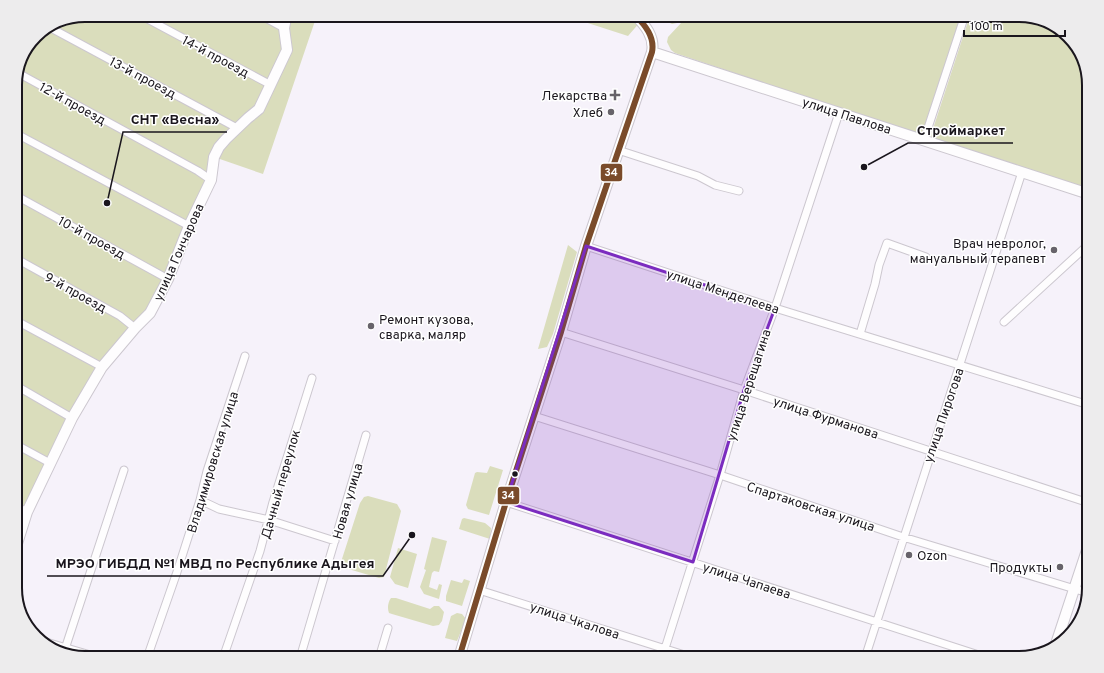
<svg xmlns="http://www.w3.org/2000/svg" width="1104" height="673" font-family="Overpass,sans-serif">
  <rect width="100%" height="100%" fill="#f6f2fa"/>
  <!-- green -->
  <path fill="#daddbc" d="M85,15H317L263,174L214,157L211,180L168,279L72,418L15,550V81L36,35L58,20Z
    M563,15H645L641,21L628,36Z
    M654,15H965L925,137L675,53L671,50L667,42L668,37L682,22L672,24Z
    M970,15H1019L1054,24L1080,50L1089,81V189L931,138V135Z
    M568,245L577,252L553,334L547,347L538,349Z
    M490,466L503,470L489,515L468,509L466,505L475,473L477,472L487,473Z
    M368,496L397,504L401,511L384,577L379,578L345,568L342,565L341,562L360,503L364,497Z
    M464,518L485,523L491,528L490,539L459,529L462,519Z
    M432,537L447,541L439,572L434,571L432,573L429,587L437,590L439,584L442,585L439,599L424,594L420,587L426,570L424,569Z
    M398,548L417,554L408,588L395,584L390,577Z
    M464,579L470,581L462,606L446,601V596L451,580L462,583Z
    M391,598H396L430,609L434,606H439L444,612L442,621L439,625L433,626L392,614L389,613C387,608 388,602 391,598Z
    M457,613L462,614L466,619L457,641L445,638L451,616Z"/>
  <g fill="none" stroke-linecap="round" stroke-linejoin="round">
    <defs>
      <path id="street" d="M140,15L271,85
        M260,15L284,28
        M49,27L237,128
        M18,73L198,171L211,180
        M15,133L189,226
        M924,140L965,15
        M618,150L698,176L715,185L739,191
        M15,195L168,279
        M586,246L775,308L1089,405
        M15,258L120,316L135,328
        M15,320L102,367
        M1004,322L1089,244
        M561,332L744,390L1089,503
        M860,334L875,284L879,265L887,243L926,257
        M15,385L72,418
        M534,416L720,475L903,537L1088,593
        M15,444L50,463
        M200,500L219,509L269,520L335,541
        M506,502L988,658
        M15,506L27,512
        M479,590L694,658
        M64,652L124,470
        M147,658L177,572L200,500L207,471L245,356
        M223,658L260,551L273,502L312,378
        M300,658L366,435
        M379,658L388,628
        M662,658L720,475L744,390L775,308L839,113
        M865,658L1022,172"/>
      <path id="secondary" d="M652,52L1089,194
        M15,550L27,512L72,418L102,367L135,328L150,313L168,279L189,226L211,180L214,157L219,147L226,139L248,118L259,109L287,50L284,28L286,18L289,15
        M44,643L95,658
        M1055,647L1089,544
        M459,658L506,502L561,332L586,246L652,52C655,37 645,25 635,15"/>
    </defs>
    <!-- street casing -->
    <use href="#street" stroke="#ccc7cf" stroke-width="9"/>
    <!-- secondary casing -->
    <use href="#secondary" stroke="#ccc7cf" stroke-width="12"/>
    <!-- street -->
    <use href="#street" stroke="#fefdfe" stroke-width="7"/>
    <!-- secondary -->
    <use href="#secondary" stroke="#fefdfe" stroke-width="10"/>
    <defs>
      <path id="bus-1" d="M459,658L506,502L561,332L586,246L652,52C655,37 645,25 635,15"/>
    </defs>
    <!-- bus-1 casing -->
    <use href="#bus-1" stroke="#fff" stroke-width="9"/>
    <!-- bus-1 -->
    <use href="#bus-1" stroke="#7a4b2a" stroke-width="6"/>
  </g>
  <!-- marked area -->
  <path fill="#7b2cbf" fill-opacity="0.2" stroke="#7b2cbf" stroke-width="3" stroke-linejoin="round" d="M586,246L775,308L744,390L693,562L506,502Z"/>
  <!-- markers -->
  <g fill="#67636a" stroke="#fff" stroke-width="1.5">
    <path d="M613 89h4v4h4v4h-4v4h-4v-4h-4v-4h4z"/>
    <circle cx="611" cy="112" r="4"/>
    <circle cx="1054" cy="250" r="4"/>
    <circle cx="371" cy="326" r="4"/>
    <circle cx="909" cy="555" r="4"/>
    <circle cx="1060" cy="567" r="4"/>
  </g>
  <circle fill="#1a161d" stroke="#fff" stroke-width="1.5" cx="515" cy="474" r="3.5"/>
  <g text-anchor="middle" stroke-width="3" stroke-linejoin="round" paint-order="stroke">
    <!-- street labels -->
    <g font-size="13" fill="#1a161d" stroke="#fff">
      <text transform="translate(216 56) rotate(28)" y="5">14-й проезд</text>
      <text transform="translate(143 77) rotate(28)" y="5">13-й проезд</text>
      <text transform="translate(73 103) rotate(29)" y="5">12-й проезд</text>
      <text transform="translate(847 115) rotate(18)" y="5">улица Павлова</text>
      <text transform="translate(92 237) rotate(29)" y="5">10-й проезд</text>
      <text transform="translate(178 252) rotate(-66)" y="5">улица Гончарова</text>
      <text transform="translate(723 291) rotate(18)" y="5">улица Менделеева</text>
      <text transform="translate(76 292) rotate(29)" y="5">9-й проезд</text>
      <text transform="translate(748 385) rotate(-72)" y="5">улица Верещагина</text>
      <text transform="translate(943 415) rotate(-71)" y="5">улица Пирогова</text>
      <text transform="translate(826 417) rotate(18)" y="5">улица Фурманова</text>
      <text transform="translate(212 462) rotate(-73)" y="5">Владимировская улица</text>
      <text transform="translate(280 484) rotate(-74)" y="5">Дачный переулок</text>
      <text transform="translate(347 501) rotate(-74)" y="5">Новая улица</text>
      <text transform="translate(811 506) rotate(18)" y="5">Спартаковская улица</text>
      <text transform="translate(747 580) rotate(18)" y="5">улица Чапаева</text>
      <text transform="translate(575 620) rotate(18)" y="5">улица Чкалова</text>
    </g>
    <!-- poi labels -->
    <g font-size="13" fill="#1a161d" stroke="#fff" text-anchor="end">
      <text x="607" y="100">Лекарства</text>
      <text x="603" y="117">Хлеб</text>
      <text x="1046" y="248">Врач невролог,<tspan x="1046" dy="15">мануальный терапевт</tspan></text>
      <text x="379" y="324" text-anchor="start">Ремонт кузова,<tspan x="379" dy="15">сварка, маляр</tspan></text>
      <text x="917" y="560" text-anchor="start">Ozon</text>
      <text x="1052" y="572">Продукты</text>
    </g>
  </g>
  <!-- crop -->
  <path d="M0 0H1104V673H0ZM85 22H1019A63 63 0 0 1 1082 85V588A63 63 0 0 1 1019 651H85A63 63 0 0 1 22 588V85A63 63 0 0 1 85 22Z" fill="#edeced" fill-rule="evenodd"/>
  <path fill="none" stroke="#1a161d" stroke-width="2" d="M85 22H1019A63 63 0 0 1 1082 85V588A63 63 0 0 1 1019 651H85A63 63 0 0 1 22 588V85A63 63 0 0 1 85 22Z"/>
  <!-- callouts -->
  <path fill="none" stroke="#1a161d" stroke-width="1.5" d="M107 203L123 132H227M864 167L908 143H1013M412 535L383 576H47"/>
  <g fill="#1a161d" stroke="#fff" stroke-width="1.5">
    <circle cx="107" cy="203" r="4"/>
    <circle cx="864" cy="167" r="4"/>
    <circle cx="412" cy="535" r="4"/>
  </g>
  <g font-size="14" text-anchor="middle" font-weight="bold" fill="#1a161d" stroke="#fff" stroke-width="3" stroke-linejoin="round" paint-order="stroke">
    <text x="175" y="124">СНТ «Весна»</text>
    <text x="961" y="135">Строймаркет</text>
    <text x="215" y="568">МРЭО ГИБДД №1 МВД по Республике Адыгея</text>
  </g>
  <g stroke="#fff" stroke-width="1.5">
    <rect x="600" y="163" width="23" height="19" rx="4" fill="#7a4b2a"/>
    <rect x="497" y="486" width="23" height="19" rx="4" fill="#7a4b2a"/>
  </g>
  <g font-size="11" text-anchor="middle" font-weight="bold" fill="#fff">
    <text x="611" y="176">34</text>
    <text x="508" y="499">34</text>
  </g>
  <!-- scale -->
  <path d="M964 30v6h101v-6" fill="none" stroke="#1a161d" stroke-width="2"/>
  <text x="970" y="30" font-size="12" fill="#1a161d" stroke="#ffffff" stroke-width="3" paint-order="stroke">100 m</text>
</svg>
